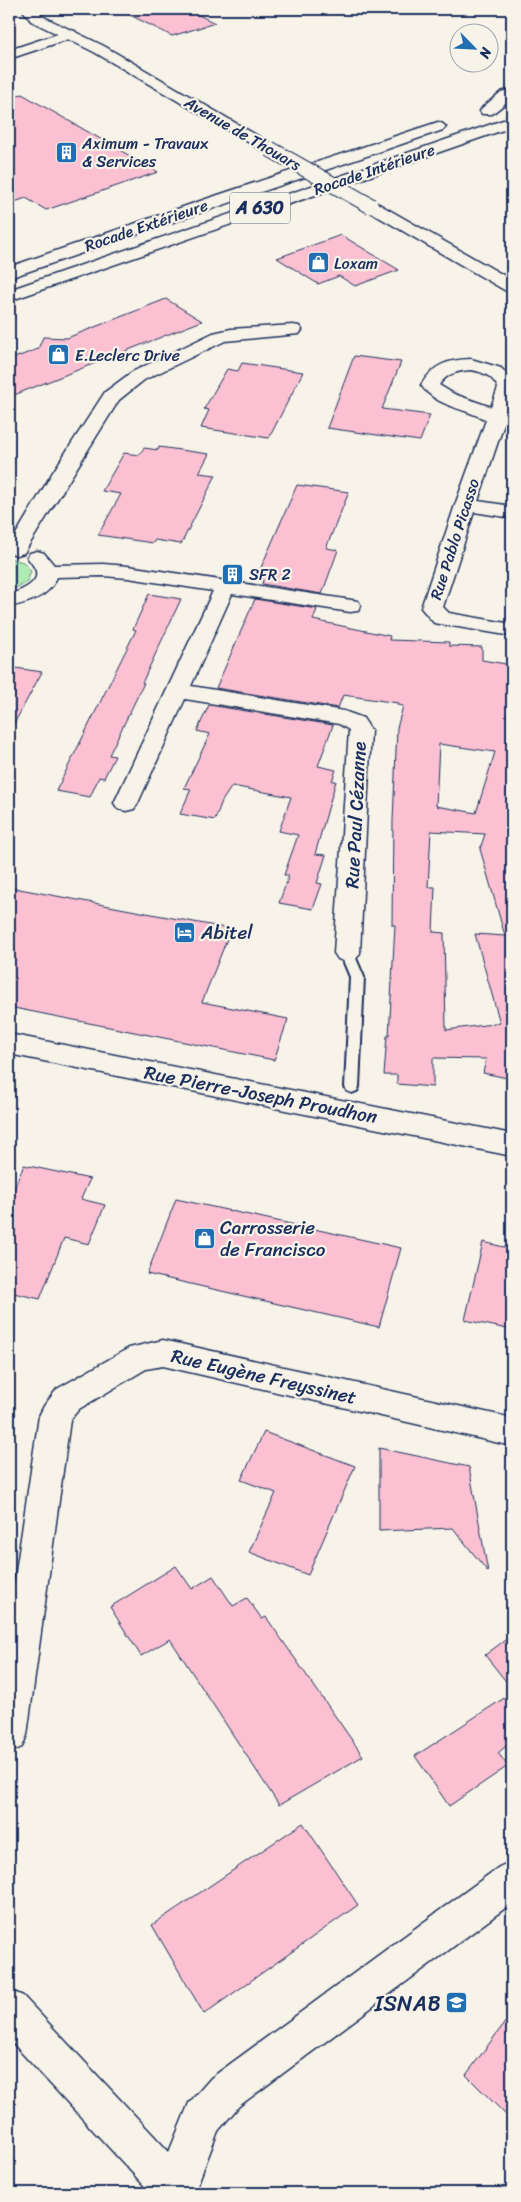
<svg xmlns="http://www.w3.org/2000/svg" width="521" height="2202" font-family="Sriracha,sans-serif">
  <rect width="100%" height="100%" fill="#f7f3e8"/>
  <filter id="ink" filterUnits="userSpaceOnUse"><feTurbulence type="fractalNoise" baseFrequency=".02" numOctaves="2"/><feDisplacementMap in="SourceGraphic" scale="10" xChannelSelector="R" yChannelSelector="G"/><feConvolveMatrix kernelMatrix="1 2 1 2 8 2 1 2 1" color-interpolation-filters="sRGB"/></filter>
  <g filter="url(#ink)">
    <!-- green -->
    <path fill="#aeecb3" stroke="#648e88" d="M9,558L23,562L31,571L27,582L9,591Z"/>
    <!-- building -->
    <path fill="#fbc1d2" stroke="#1b2f5e" fill-rule="evenodd" d="M118,9H186L215,23L172,36Z
      M22,94L158,172L46,210L26,198L9,204V98Z
      M341,235L399,270L355,286L339,276L318,284L277,258Z
      M166,299L202,321L9,397V360L38,349L43,337L67,338Z
      M354,356L401,362L382,409L430,415L420,441L327,428Z
      M242,363L303,372L269,438L201,428L209,410L204,409L227,369L238,371Z
      M159,447L209,454L199,473L216,475L181,544L155,540L153,543L98,535L121,494L102,491L124,453L139,455L144,448L158,450Z
      M297,485L349,492L326,548L338,550L322,594L262,584L263,580L256,579Z
      M149,594L181,599L142,683H144L109,755L115,756L104,778L99,777L90,797L56,791L136,630L133,629Z
      M255,599L317,609L313,620L390,636L389,640L449,642V646L482,647V660L512,665V1079L483,1073L486,1059L433,1058V1087L397,1084V1075H384L387,1036H389L395,925H392L393,820L397,728L403,706L397,705L398,703L343,695L338,708L216,688ZM439,744L495,752L476,813L436,806ZM431,831L485,834L480,849L505,936L475,934L500,1023L446,1030L444,933L433,932L435,887H428Z
      M9,667L42,672L9,733Z
      M209,705L333,725L318,766L336,770L332,781H336L315,854L326,855L317,883L322,884L313,909L279,903L289,875H284L298,835L279,831L291,797L232,786L222,801L215,820L180,814L191,789L184,788L210,734L197,731Z
      M9,887L231,929L202,1002L288,1019L274,1060L9,1007Z
      M24,1165L90,1179L81,1199L105,1205L89,1244L64,1238L40,1299L9,1292V1200Z
      M176,1199L401,1248L379,1327L147,1274Z
      M483,1242L512,1249V1330L465,1320Z
      M264,1432L355,1466L308,1575L249,1552L276,1493L241,1480Z
      M379,1448L469,1467L488,1572L453,1528L379,1531Z
      M176,1566L192,1589L213,1576L233,1606L247,1598L262,1619L266,1617L363,1756L279,1805L170,1639L141,1656L110,1607Z
      M512,1635V1689L485,1655Z
      M512,1693V1741L498,1753L508,1766L449,1806L415,1756Z
      M303,1823L358,1905L204,2014L152,1925Z
      M512,2013V2121L466,2075Z"/>
    <g fill="none" stroke-linecap="round" stroke-linejoin="round">
      <defs>
        <path id="service" d="M347,948L352,949L364,977L359,1087L357,1091L352,1093L347,1091L345,1087L350,977L340,953L342,949Z"/>
        <path id="minor" d="M70,30L75,31L77,34L75,37L9,59V50Z
          M293,325L299,326L302,330L299,334L225,341L144,380L119,400L24,553L17,555L10,553L9,546L53,472L105,392L132,372L213,333L231,329Z
          M471,359L501,368L512,379V400L478,501L512,506V518L474,512L443,607L449,613L512,624V636L434,623L421,608L455,505L486,420C465,408 436,407 421,385C434,364 447,360 471,359ZM471,370C483,372 493,376 498,388L491,407L454,394L439,385C447,373 458,371 471,370Z
          M37,551L44,553L54,565L103,564L128,566L358,601L361,606L358,611L350,612L232,594L191,686L344,711L363,718L371,730L360,953L356,959L347,962L338,959L334,953L349,730L339,724L185,699L138,803L134,809L126,811L118,809L114,803L213,591L128,578L103,576L57,577C50,597 27,603 9,607V595C20,591 44,582 34,567C32,563 29,560 27,557L30,553Z
          M163,1340L512,1418V1446L163,1366L146,1369L79,1409L70,1420L27,1735L22,1747L9,1753V1619L39,1416L44,1406L57,1389L129,1348Z
          M512,1861V1903L239,2106L218,2131L197,2186L200,2193H151L9,2039V1990L23,1996L169,2152L189,2103L211,2078L499,1867Z"/>
        <path id="tertiary" d="M22,9H38L42,16L104,46L275,146L278,149L275,152H265L94,52L31,21Z
          M371,201L377,203L512,280V292L506,291L365,209L363,206L365,203Z
          M9,1034L512,1134V1156L9,1054Z"/>
        <path id="motorway" d="M512,89V98L492,114H482L480,111L482,108L501,92Z
          M512,117V127L9,301V290Z
          M438,122L443,124L446,127L443,130L9,278V267L209,198Z"/>
      </defs>
      <!-- service casing -->
      <use href="#service" stroke="#1b2f5e" stroke-width="4"/>
      <!-- minor casing -->
      <use href="#minor" stroke="#1b2f5e" stroke-width="3"/>
      <!-- tertiary casing -->
      <use href="#tertiary" stroke="#1b2f5e" stroke-width="3"/>
      <!-- motorway casing -->
      <use href="#motorway" stroke="#1b2f5e" stroke-width="3"/>
      <!-- service -->
      <use href="#service" fill="#f7f3e8" fill-rule="evenodd"/>
      <!-- minor -->
      <use href="#minor" fill="#f7f3e8" fill-rule="evenodd"/>
      <!-- tertiary -->
      <use href="#tertiary" fill="#f7f3e8" fill-rule="evenodd"/>
      <!-- motorway -->
      <use href="#motorway" fill="#f7f3e8" fill-rule="evenodd"/>
      <defs>
        <path id="tertiary-bridge" d="M270,149L371,206"/>
      </defs>
      <!-- tertiary-bridge casing -->
      <use href="#tertiary-bridge" stroke="#1b2f5e" stroke-width="17" stroke-linecap="butt"/>
      <!-- tertiary-bridge -->
      <use href="#tertiary-bridge" stroke="#f7f3e8" stroke-width="15"/>
    </g>
  </g>
  <!-- icons -->
  <defs>
    <symbol id="building-square" viewBox="-11 -11 22 22"><rect x="-9" y="-9" width="18" height="18" rx="4" fill="#1f6fb2" stroke="#f7f3e8"/><path d="M-4-6H4V6H1V3H-1V6H-4ZM-2.5-4.3h1.7v1.8h-1.7ZM.8-4.3h1.7v1.8H.8ZM-2.5-1h1.7V.8h-1.7ZM.8-1h1.7V.8H.8Z" fill="#fff"/></symbol>
    <symbol id="shop-square" viewBox="-11 -11 22 22"><rect x="-9" y="-9" width="18" height="18" rx="4" fill="#1f6fb2" stroke="#f7f3e8"/><path d="M-5-2.5h2.3a2.7 3.5 0 0 1 5.4 0H5L5.5 6h-11ZM-1.5-2.5h3a1.5 2.3 0 0 0-3 0Z" fill="#fff"/></symbol>
    <symbol id="hotel-square" viewBox="-11 -11 22 22"><rect x="-9" y="-9" width="18" height="18" rx="4" fill="#1f6fb2" stroke="#f7f3e8"/><path d="M-6-4.5h1.5V1H6V5H4.5V3h-9V5H-6ZM-4 0a1.8 1.8 0 1 1 3.6 0ZM.5 0V-2.5h3Q6-2.5 6 0Z" fill="#fff"/></symbol>
    <symbol id="university-square" viewBox="-11 -11 22 22"><rect x="-9" y="-9" width="18" height="18" rx="4" fill="#1f6fb2" stroke="#f7f3e8"/><path d="M0-5L7-2L0 1L-7-2ZM-4 1L0 2.5L4 1V4Q0 6-4 4Z" fill="#fff"/></symbol>
  </defs>
  <g fill-rule="evenodd">
    <use href="#building-square" x="54" y="140" width="25" height="25"/>
    <use href="#shop-square" x="306" y="250" width="25" height="25"/>
    <use href="#shop-square" x="46" y="342" width="25" height="25"/>
    <use href="#building-square" x="220" y="562" width="25" height="25"/>
    <use href="#hotel-square" x="172" y="920" width="25" height="25"/>
    <use href="#shop-square" x="192" y="1226" width="25" height="25"/>
    <use href="#university-square" x="444" y="1990" width="25" height="25"/>
  </g>
  <g text-anchor="middle" stroke-width="4.5" stroke-linejoin="round" paint-order="stroke">
    <!-- far-street labels -->
    <g font-size="16" fill="#1b2f5e" stroke="#f7f3e8">
      <text transform="translate(243 133) rotate(30)" y="6">Avenue de Thouars</text>
      <text transform="translate(374 169) rotate(-19)" y="6">Rocade Intérieure</text>
      <text transform="translate(146 225) rotate(-19)" y="6">Rocade Extérieure</text>
      <text transform="translate(454 539) rotate(-72)" y="6">Rue Pablo Picasso</text>
    </g>
    <!-- far-poi labels -->
    <g font-size="16" fill="#1b2f5e" stroke="#f7f3e8" text-anchor="start">
      <text x="82" y="149">Aximum - Travaux<tspan x="82" dy="18">&amp; Services</tspan></text>
      <text x="334" y="269">Loxam</text>
      <text x="75" y="361">E.Leclerc Drive</text>
      <text x="249" y="580">SFR 2</text>
    </g>
    <!-- shield labels -->
    <rect fill="#f7f3e8" stroke="#5d6a87" stroke-width="1" x="230" y="192.5" width="60" height="31" rx="4"/>
    <g font-size="18" font-weight="bold" fill="#1b2f5e">
      <text x="260" y="214">A 630</text>
    </g>
    <!-- street labels -->
    <g font-size="19" fill="#1b2f5e" stroke="#f7f3e8">
      <text transform="translate(355 815) rotate(-87)" y="7">Rue Paul Cézanne</text>
      <text transform="translate(261 1094) rotate(11)" y="7">Rue Pierre-Joseph Proudhon</text>
      <text transform="translate(264 1376) rotate(13)" y="7">Rue Eugène Freyssinet</text>
    </g>
    <!-- poi labels -->
    <g font-size="19" fill="#1b2f5e" stroke="#f7f3e8" text-anchor="start">
      <text x="201" y="939">Abitel</text>
      <text x="220" y="1234">Carrosserie<tspan x="220" dy="22">de Francisco</tspan></text>
    </g>
    <!-- near-poi labels -->
    <g font-size="22" fill="#1b2f5e" stroke="#f7f3e8" text-anchor="end">
      <text x="441" y="2011">ISNAB</text>
    </g>
  </g>
  <!-- margin -->
  <rect width="521" height="2202" fill="none" stroke="#f7f3e8" stroke-width="30"/>
  <rect x="15" y="15" width="491" height="2172" fill="none" stroke="#1b2f5e" stroke-width="2" filter="url(#ink)"/>
  <!-- north arrow -->
  <g transform="translate(474 48) rotate(114)"><circle r="24" fill="#f7f3e8" stroke="#9fa5b1"/>
  <path d="M0-4L9 19L0 12L-9 19Z" fill="#1f6fb2"/>
  <text y="-8" font-size="14" font-weight="bold" text-anchor="middle" fill="#1b2f5e">N</text>
  </g>
</svg>
